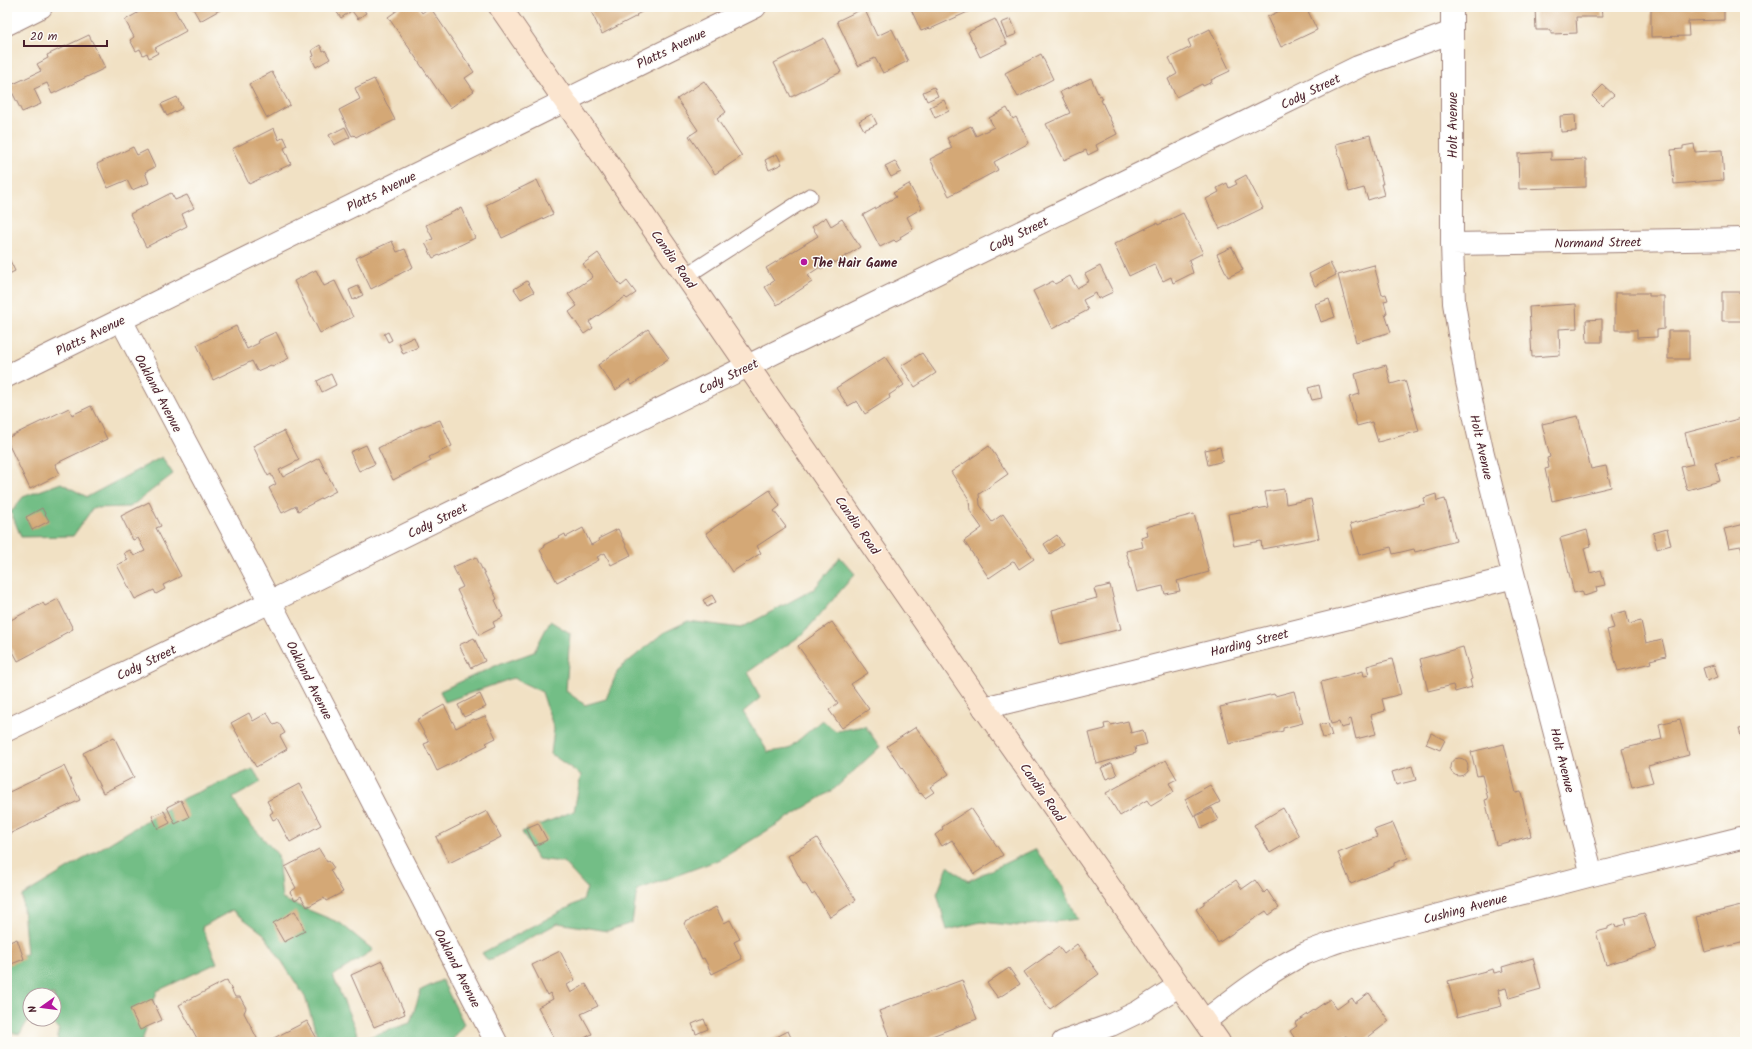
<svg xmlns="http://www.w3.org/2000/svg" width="1752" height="1049" font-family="Kalam,sans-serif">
  <rect width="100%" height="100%" fill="#fdfcf7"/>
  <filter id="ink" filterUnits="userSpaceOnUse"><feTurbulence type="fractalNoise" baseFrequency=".025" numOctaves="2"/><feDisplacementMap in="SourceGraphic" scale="8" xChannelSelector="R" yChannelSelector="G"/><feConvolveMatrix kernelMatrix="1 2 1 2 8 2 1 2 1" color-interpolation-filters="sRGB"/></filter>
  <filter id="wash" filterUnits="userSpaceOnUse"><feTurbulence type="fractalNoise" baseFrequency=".012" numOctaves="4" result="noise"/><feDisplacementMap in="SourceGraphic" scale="16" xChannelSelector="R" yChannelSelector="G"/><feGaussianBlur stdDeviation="0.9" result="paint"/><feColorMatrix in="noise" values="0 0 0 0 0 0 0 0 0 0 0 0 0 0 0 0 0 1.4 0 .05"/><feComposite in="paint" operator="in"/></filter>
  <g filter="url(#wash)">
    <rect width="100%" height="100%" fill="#f1e1c4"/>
    <!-- forest -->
    <path fill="#73be86" stroke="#5e6e58" d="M162,457L173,474L130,507L93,508L73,536L21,537L11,512L23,497L61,483L87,497Z
      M840,557L855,574L803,634L748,672L760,698L743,712L768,752L788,749L822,720L836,731L865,726L880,747L833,790L721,859L637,890L632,923L607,931L558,923L488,961L482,953L583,900L587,888L563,862L537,859L522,832L574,811L581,775L551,754L554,729L542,692L513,678L445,702L440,691L495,666L534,652L550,621L570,633L566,691L585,705L606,699L618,670L663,633L688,621L741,628L814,589Z
      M253,769L261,782L233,798L243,816L278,855L282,899L340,923L373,950L333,976L360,1040L410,1023L421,990L442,980L464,1024L451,1042H319L305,997L264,934L232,910L202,927L217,963L157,991L142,1042H57L59,1028L43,1019H54V995H30V1017L20,1034L7,1032V958L27,954L22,896L184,798Z
      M1035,849L1062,885L1078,919L1019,926L981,922L947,930L937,894L948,866L968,881Z"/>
    <g id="blocks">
      <!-- building -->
      <path fill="#d4a876" d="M148,7H173L186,31L155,48L158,53L149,58L147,53L143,55L140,49L136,51L130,40L134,37L125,20Z
        M192,7H225L200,21Z
        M333,7H357L341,18Z
        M359,7H362L366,13L358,19L352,11Z
        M402,7H418L422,13L430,7L474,72L465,78L474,91L450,108L388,17Z
        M589,7H651L636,15L637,16L602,34Z
        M910,7H968L970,11L930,29L929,28L921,31Z
        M1288,7H1306L1317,30L1281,47L1267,17Z
        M1535,7H1601L1602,17H1576L1577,33L1551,34V30H1536Z
        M1651,7H1724V20L1688,21L1689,36L1651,37Z
        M864,8L877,36L892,29L908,61L883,73L875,58L858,66L837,21Z
        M995,19L1007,44L980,57L968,32Z
        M1011,19L1017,34L1007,38L1001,23Z
        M1210,29L1230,71L1211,80L1212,82L1203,86L1202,84L1176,97L1168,79L1177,74L1169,58L1191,47L1188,40Z
        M89,35L105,68L52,94L47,83L34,89L41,104L22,112L9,86L41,71L37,64L48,58L47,55Z
        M824,38L841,72L791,97L774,63Z
        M320,45L323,51L325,50L330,59L316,67L311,57L314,56L312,50Z
        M1041,54L1053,79L1018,97L1005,73Z
        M272,72L290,105L267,118L249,84Z
        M1091,78L1099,96L1101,95L1103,99L1101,100L1117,134L1096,145L1098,150L1088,155L1086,150L1064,160L1046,124L1070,113L1060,92Z
        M374,79L395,120L366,134L365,132L356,137L354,135L352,136L339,110L360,99L355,88Z
        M704,81L726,112L717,119L742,156L715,174L689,136L698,130L677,99Z
        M1603,85L1614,95L1602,106L1592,96Z
        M934,87L938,96L927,101L923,92Z
        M177,97L182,108L167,116L161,104Z
        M944,100L949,111L935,118L930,107Z
        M1007,108L1013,119L1016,117L1029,143L994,162L998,170L949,196L930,159L952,148L947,138L971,126L976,136L994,127L989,118Z
        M872,114L877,124L864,130L859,121Z
        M1575,115L1576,131L1561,132L1560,116Z
        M345,127L350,137L334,145L329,135Z
        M274,128L279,140L284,137L288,146L284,148L291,164L249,184L232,149Z
        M1370,135L1383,184H1381L1384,195L1368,200L1364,188L1349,192L1336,144Z
        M1694,144L1695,152L1722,150L1724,180L1674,184L1671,150L1683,149V146Z
        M133,147L137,155L147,150L155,167L145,172L149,183L132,190L127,180L108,188L97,164Z
        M1551,152V160L1586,159V187L1519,189L1518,154Z
        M777,154L782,164L769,170L765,160Z
        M895,161L901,172L891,177L885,166Z
        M1246,175L1263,208L1220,229L1206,199L1219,192L1217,188L1227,183L1229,188L1237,184L1235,181Z
        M537,180L553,214L502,238L486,205Z
        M909,184L922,208L907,217L913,229L900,237L901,239L896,242L894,240L880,247L863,215L896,197L893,193Z
        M171,193L175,200L187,195L194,208L182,214L187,226L146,247L130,214Z
        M461,208L475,238L433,258L425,243L433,239L426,225Z
        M1183,213L1203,253L1189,260L1193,273L1173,283L1171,277L1163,281L1154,264L1129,276L1114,244L1157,223L1158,225Z
        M826,217L831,226L842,219L860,247L835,263L834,261L821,269L820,267L808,275L812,282L777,305L765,287L774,281L766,268L818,236L812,227Z
        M392,241L397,252L405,249L413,267L371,289L356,258Z
        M1232,247L1243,270L1228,277L1217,254Z
        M598,253L621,286L627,281L636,293L627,299L625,297L589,322L593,328L584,334L569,312L577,306L568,294L593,277L583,264Z
        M7,254L15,271L7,275Z
        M1330,263L1336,275L1315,286L1309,274Z
        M1374,265L1382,295L1386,294L1388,300L1384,301L1387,313L1385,314L1391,332L1356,342L1338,275Z
        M1100,266L1113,292L1098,299L1096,293L1083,300L1088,310L1052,329L1033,291L1053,281L1055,284L1070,276L1077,288L1089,281L1085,274Z
        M316,270L324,286L335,281L353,317L320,333L294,281Z
        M527,281L534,292L521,299L514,289Z
        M358,286L363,295L353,300L349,290Z
        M1722,292H1745V321H1722Z
        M1615,293H1649V296H1664V329L1657,330V337L1637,338V330H1615Z
        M1329,299L1335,317L1321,322L1315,304Z
        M1576,304L1577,328L1559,329L1560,355L1532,357L1529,307Z
        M1602,319V342H1587L1586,320Z
        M236,326L247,349L259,343L258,340L276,332L289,358L272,367L271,365L257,371L252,361L213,380L197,345Z
        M648,329L669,358L632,385L629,380L616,390L598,365Z
        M1668,331H1689V359H1668Z
        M388,332L392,340L388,342L384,334Z
        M414,337L418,347L403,354L399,344Z
        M922,353L936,373L915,387L901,366Z
        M885,357L904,385L889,395L890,398L865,414L857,401L848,406L836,388Z
        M1386,365L1391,384L1405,380L1419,431L1378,442L1372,422L1357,426L1349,397L1360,394L1355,374Z
        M331,374L336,385L322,392L317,381Z
        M1319,385L1322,398L1312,400L1308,388Z
        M91,406L107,439L55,464L60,474L30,489L7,441V438L69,408L72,415Z
        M1578,416L1591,469L1606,466L1611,487L1552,501L1545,469L1549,468L1547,458L1550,457L1542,424Z
        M1742,418L1745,429V455L1715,463L1720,481L1687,490L1681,467L1693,464L1685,433Z
        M440,420L452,446L429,457L431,461L393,480L378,448L415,429Z
        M284,431L299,460L279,470L283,477L319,458L336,491L298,511L296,506L282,513L269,488L276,484L271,474L268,476L253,446Z
        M366,445L375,464L359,471L350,452Z
        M989,446L1008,474L979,494L980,505L992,522L1003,514L1034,559L1019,569L1014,561L989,578L964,541L982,528L970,511L969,499L951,472Z
        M1220,447L1223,461L1208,465L1205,450Z
        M1284,489L1286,504L1311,499L1319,538L1262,549L1261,541L1234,546L1228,514L1268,507L1265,492Z
        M770,490L780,506L774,511L786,527L757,546L761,553L732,572L706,533Z
        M1436,494L1437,501L1445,499L1456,541L1415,552L1414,549L1393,554L1391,547L1359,555L1350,524L1425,504L1424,498Z
        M149,502L161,526L156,528L181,576L163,585L165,589L156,594L154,590L135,599L117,565L128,560L124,553L130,550L134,556L145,551L138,538L133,540L121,516Z
        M42,508L49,521L32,530L26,517Z
        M1194,514L1209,572L1177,581L1180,591L1165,594L1163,586L1137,592L1126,551L1143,547L1141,538L1148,536L1146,527Z
        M1745,524V560H1744L1741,546L1729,548L1724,529Z
        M583,528L591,545L599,541L598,539L618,529L631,555L611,565L605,553L597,557L599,560L557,582L540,550L545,547L544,545L565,534L566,537Z
        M1667,529L1671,545L1657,549L1653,533Z
        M1587,530L1591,546L1584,548L1590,573L1601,570L1605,585L1596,587L1597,592L1584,596L1582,591L1574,593L1560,538Z
        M1057,535L1063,545L1050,554L1044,544Z
        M476,557L497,599L495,600L503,617L493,622L495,627L479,635L457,590L463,587L453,567Z
        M1110,585L1121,629L1060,644L1052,610L1097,598L1094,589Z
        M712,595L716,602L707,607L703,600Z
        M58,599L73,629L60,636L61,638L18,661L7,640V622L43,603L45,606Z
        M1626,611L1629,624L1641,621L1646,643L1662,639L1666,656L1650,660L1651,663L1618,671L1607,630L1614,628L1610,615Z
        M832,622L868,673L851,684L869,709L842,728L829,710L838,703L798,646Z
        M474,638L485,661L471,668L459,645Z
        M1463,647L1472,679L1470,680L1472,687L1455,692L1453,685L1428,691L1420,659Z
        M1392,659L1401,694L1382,699L1385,711L1371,715L1376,734L1356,739L1351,719L1348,720L1349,726L1341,728L1339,722L1331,724L1321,682L1363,671L1364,676L1369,675L1367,666Z
        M1714,665L1718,677L1707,681L1703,668Z
        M1294,691L1303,723L1283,728V731L1229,744L1220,707L1274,694L1275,696Z
        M480,694L486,707L464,717L458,705Z
        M444,705L456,728L474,719L475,720L485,716L496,738L486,743L488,745L437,771L424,744L429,742L417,720Z
        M249,713L253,721L267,713L274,725L279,723L285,733L280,736L287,749L256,767L231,723Z
        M1680,719L1689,755L1648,766L1653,782L1632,787L1622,749L1662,739L1659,724Z
        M1128,721L1131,733L1143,730L1147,744L1135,747L1136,753L1097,764L1089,733L1105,729L1104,724L1110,723L1111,725Z
        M1328,723L1332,736L1323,738L1319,725Z
        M916,727L949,774L930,787L934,792L925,798L921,793L920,794L887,746Z
        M1745,728V750L1739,729Z
        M1431,733L1445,740L1440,750L1426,744Z
        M114,737L134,777L103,793L83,753Z
        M1504,744L1516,793L1521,792L1531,836L1496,845L1485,800L1488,799L1482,775L1477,776L1471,752Z
        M1450 767a9 9 0 1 1 18 0a9 9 0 1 1-18 0Z
        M1166,760L1177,779L1169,783L1174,792L1151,806L1147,800L1120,816L1106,793Z
        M1112,763L1117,775L1106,779L1101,768Z
        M64,766L80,800L7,835V793Z
        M1412,766L1416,780L1396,785L1392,772Z
        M299,784L321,825L290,842L277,818L273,820L270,814L273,812L267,801Z
        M1210,785L1220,802L1194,816L1185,799Z
        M181,800L189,817L175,824L167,807Z
        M971,808L1003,855L974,874L952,840L942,846L935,835L943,829L942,827Z
        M1212,808L1218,820L1201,828L1196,816Z
        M1283,808L1299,836L1270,853L1254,825Z
        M164,811L170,823L158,829L152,816Z
        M487,811L501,837L449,863L436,837Z
        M538,823L547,840L535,846L526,828Z
        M1393,823L1408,858L1394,863V866L1351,884L1338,853L1377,837L1374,830Z
        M817,838L856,900L830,917L815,893L812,895L805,883L803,884L788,856Z
        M319,849L327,862L329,861L334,868L330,870L343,892L326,901L324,898L307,907L301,896L295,900L290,892L296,888L285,867Z
        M1236,880L1242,889L1255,880L1264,893L1267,890L1279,908L1269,915L1266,911L1218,943L1196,909L1204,904V902Z
        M1741,906L1745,923V942L1705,952L1696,917Z
        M716,907L724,923L730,920L740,939L734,942L742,959L712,974L704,958L702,959L684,923Z
        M295,911L305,931L284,942L273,923Z
        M1644,913L1656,949L1606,965L1596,932L1608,929V927L1615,924L1616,927L1627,924L1625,918Z
        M17,939L24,959L9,965L7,960V943Z
        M1077,944L1099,974L1050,1009L1024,972L1059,947L1064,954Z
        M560,951L575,980L567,985L571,993L586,984L598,1006L581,1014L592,1034L577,1042H556L538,1007L553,999L550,993L547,995L532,965Z
        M1533,958L1541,989L1509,998L1506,988L1498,990L1502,1006L1457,1017L1448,981L1493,969L1494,973L1503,971L1502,967Z
        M382,961L405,1014L374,1027L351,975Z
        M1009,968L1020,984L998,998L987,983Z
        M227,980L235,997H240L246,1008L244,1013L259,1042H199L179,1005Z
        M962,980L977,1019L916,1042H891L879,1011Z
        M1369,993L1389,1021L1362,1042H1350L1346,1036L1337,1042H1297L1290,1031L1297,1026L1295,1023L1330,999L1337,1009L1352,998L1355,1003Z
        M152,999L162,1020L140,1030L130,1009Z
        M704,1019L708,1029L696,1034L692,1024Z
        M307,1021L319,1042H274L272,1039Z
        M788,1031L793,1042H767Z"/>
    </g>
  </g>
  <g filter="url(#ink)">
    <use href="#blocks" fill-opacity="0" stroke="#9e8078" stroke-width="1"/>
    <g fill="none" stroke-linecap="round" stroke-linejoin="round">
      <defs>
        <path id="lane" d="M686,276L810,196"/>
        <path id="street" d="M1452,7V244L1454,303L1467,382L1482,450L1514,577L1592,875
          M7,24L41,7
          M1452,244L1745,239
          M121,320L270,602L496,1042
          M7,376L755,7
          M984,708L1514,577
          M7,730L270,602L780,350L1358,67L1452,32
          M1205,1021C1237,996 1268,972 1304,954C1315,949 1328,945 1339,941L1592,875L1745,837
          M1063,1042L1111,1025L1138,1012L1178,986"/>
        <path id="secondary" d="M500,7L984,708L1219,1042"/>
      </defs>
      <!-- lane casing -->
      <use href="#lane" stroke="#9e8078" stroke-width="17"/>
      <!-- street casing -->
      <use href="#street" stroke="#9e8078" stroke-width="24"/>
      <!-- secondary casing -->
      <use href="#secondary" stroke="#9e8078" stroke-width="24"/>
      <!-- lane -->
      <use href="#lane" stroke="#fff" stroke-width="15"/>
      <!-- street -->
      <use href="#street" stroke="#fff" stroke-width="22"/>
      <!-- secondary -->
      <use href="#secondary" stroke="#fbe5cf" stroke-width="22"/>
    </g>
  </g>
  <!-- markers -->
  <circle fill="#b5179e" stroke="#fdfcf7" stroke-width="1.5" cx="804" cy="262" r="4"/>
  <g text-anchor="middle" stroke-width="3" stroke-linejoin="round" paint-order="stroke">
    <!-- street labels -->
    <g font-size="13" fill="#4a1f2b" stroke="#fdfcf7">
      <text transform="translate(671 48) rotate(-26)" y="5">Platts Avenue</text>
      <text transform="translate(1310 91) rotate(-26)" y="5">Cody Street</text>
      <text transform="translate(1452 125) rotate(-90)" y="5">Holt Avenue</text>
      <text transform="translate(381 191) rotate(-26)" y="5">Platts Avenue</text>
      <text transform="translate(1018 234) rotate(-26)" y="5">Cody Street</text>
      <text transform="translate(1598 242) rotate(-1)" y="5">Normand Street</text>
      <text transform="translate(674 259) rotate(55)" y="5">Candia Road</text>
      <text transform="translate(90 335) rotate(-26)" y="5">Platts Avenue</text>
      <text transform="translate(728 376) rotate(-26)" y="5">Cody Street</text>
      <text transform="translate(159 393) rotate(62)" y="5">Oakland Avenue</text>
      <text transform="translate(1482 447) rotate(77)" y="5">Holt Avenue</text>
      <text transform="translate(437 520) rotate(-26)" y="5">Cody Street</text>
      <text transform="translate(858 525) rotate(55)" y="5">Candia Road</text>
      <text transform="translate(1249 642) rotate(-14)" y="5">Harding Street</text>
      <text transform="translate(146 662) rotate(-26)" y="5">Cody Street</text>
      <text transform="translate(310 680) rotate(63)" y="5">Oakland Avenue</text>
      <text transform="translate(1563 760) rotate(76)" y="5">Holt Avenue</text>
      <text transform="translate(1043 792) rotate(55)" y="5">Candia Road</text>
      <text transform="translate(1465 908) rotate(-15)" y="5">Cushing Avenue</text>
      <text transform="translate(458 968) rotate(63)" y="5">Oakland Avenue</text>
    </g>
    <!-- poi labels -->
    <g font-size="13" font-weight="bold" fill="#4a1f2b" stroke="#fdfcf7" text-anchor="start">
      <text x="812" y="267">The Hair Game</text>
    </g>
  </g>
  <!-- margin -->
  <rect width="1752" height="1049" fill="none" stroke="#fdfcf7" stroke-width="24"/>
  <!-- north arrow -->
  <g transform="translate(42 1007) rotate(256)"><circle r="19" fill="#fdfcf7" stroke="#b5a4a5"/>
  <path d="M0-3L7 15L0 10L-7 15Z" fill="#b5179e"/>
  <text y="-6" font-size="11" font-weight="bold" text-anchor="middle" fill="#4a1f2b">N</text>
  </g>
  <!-- scale -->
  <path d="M24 40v6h83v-6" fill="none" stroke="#4a1f2b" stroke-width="2"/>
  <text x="30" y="40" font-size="12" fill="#4a1f2b" stroke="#fdfcf7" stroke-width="3" paint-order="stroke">20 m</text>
</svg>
